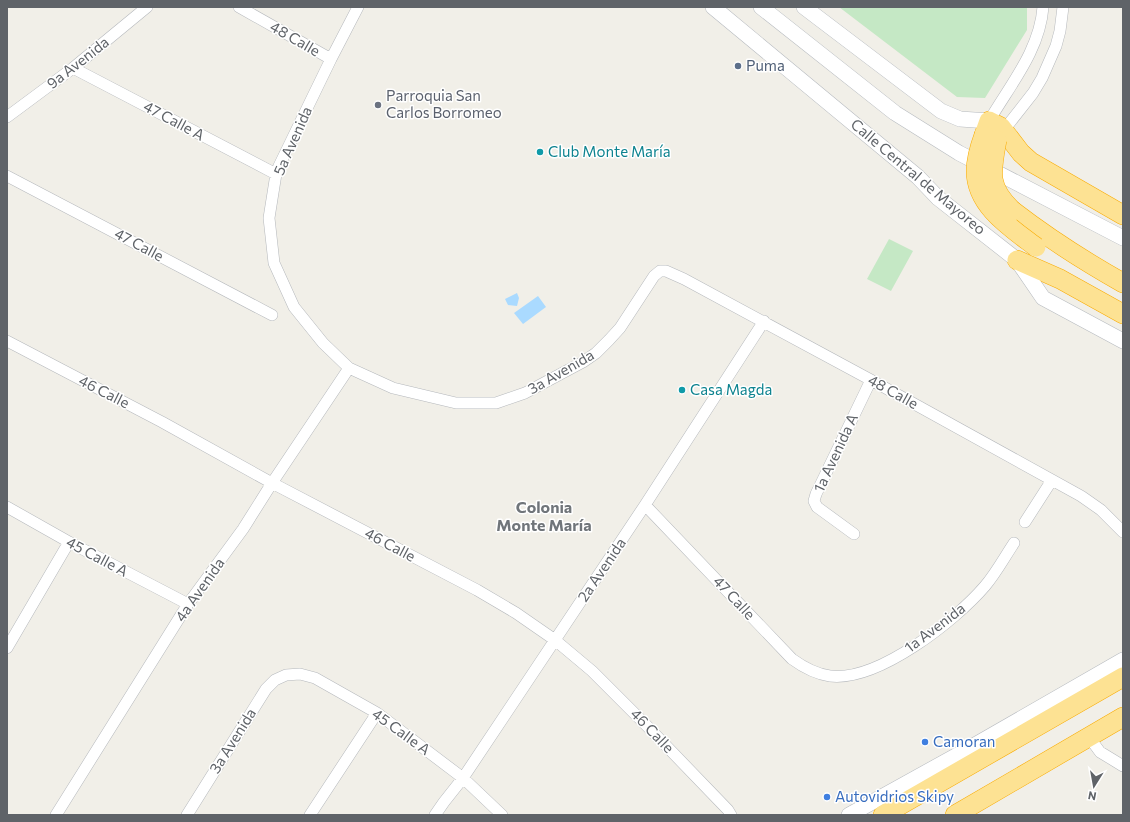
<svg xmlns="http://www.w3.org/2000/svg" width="1130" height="822" font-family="Commissioner,sans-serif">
  <rect width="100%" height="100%" fill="#f1efe8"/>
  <!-- green -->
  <path fill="#c5e8c5" d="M839,7H1027V30L985,98L957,97Z
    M889,239L913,251L891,291L867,279Z"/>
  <!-- water -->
  <path fill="#aadaff" d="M517,293L519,298L517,306L508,305L505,299Z
    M538,296L546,307L523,324L514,313Z"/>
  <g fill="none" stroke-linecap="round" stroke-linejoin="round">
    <defs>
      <path id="street" d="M239,7L331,59
        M358,7L331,59L279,166L276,174L269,218L274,263L294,307L323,343L349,368L393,388L456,403H496L525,393L583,362L596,353L609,340L620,328L654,276L660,271H666L684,279L871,380L1081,496L1101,510L1123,532
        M73,68L276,174
        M7,117L73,68L147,7
        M989,121C1010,85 1040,50 1043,7
        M1004,130L1033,93L1042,78L1056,46L1060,31L1063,7
        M7,176L272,315
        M7,341L162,422L272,483L477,590L516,613L555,640L592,671L647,726L728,810L731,815
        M645,505L792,659C803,667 816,674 830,676C878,682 956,620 985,586C996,573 1004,558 1014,543
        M7,507L69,542L188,604
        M1025,522L1052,480
        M854,534L817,507L814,501L816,494L871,380
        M7,648L69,542
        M1089,737L1100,752L1123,766
        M56,815L188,604L243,529L272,483L349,368
        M187,815L266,689L275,680L286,675L300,674L315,678L377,713L463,778L502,815
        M310,815L377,713
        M435,815L444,802L463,778L645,505L764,321"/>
      <path id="secondary" d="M713,7L918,177L938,198L1017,260L1043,298L1123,341
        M761,7L895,113L959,153L1123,238
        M804,7L941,111L960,119L989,121
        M849,815L961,753L1123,660"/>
      <path id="highway" d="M984,135L989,121L1001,127L1021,153L1031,162L1123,215
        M1013,211C1048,238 1084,261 1123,283
        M1017,260L1060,279L1123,314
        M883,815L1123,677
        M955,815L1123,717"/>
    </defs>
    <!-- street casing -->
    <use href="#street" stroke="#b5b8bc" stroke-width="12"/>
    <!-- secondary casing -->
    <use href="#secondary" stroke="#b6babf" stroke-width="16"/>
    <!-- highway casing -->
    <use href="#highway" stroke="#f9ab00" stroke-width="20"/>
    <!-- street -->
    <use href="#street" stroke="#fff" stroke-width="11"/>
    <!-- secondary -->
    <use href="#secondary" stroke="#fff" stroke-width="15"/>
    <!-- highway -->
    <use href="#highway" stroke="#fde293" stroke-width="19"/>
    <defs>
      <path id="highway-bridge" d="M984,135C980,146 976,160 976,171C976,206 1011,228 1036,247
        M997,140C991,172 987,187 1013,211"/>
    </defs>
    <!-- highway-bridge casing -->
    <use href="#highway-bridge" stroke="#f9ab00" stroke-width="20" stroke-linecap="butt"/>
    <!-- highway-bridge -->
    <use href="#highway-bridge" stroke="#fde293" stroke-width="19"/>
  </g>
  <!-- markers -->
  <circle fill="#5c6f8a" stroke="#fff" stroke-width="1.5" cx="738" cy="66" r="4"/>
  <circle fill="#6b7280" stroke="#fff" stroke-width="1.5" cx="378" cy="105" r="4"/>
  <g fill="#0f9aa8" stroke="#fff" stroke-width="1.5">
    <circle cx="540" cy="152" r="4"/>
    <circle cx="682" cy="390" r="4"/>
  </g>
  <g fill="#3f7fe0" stroke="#fff" stroke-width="1.5">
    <circle cx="925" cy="742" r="4"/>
    <circle cx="827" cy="797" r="4"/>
  </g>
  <g text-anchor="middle" stroke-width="3" stroke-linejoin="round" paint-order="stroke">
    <!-- street labels -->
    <g font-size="15" fill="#5f6368" stroke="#fff">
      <text transform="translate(295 39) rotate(30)" y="5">48 Calle</text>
      <text transform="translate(78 63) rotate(-38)" y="5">9a Avenida</text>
      <text transform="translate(174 121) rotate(28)" y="5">47 Calle A</text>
      <text transform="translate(293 141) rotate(-66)" y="5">5a Avenida</text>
      <text transform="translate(918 177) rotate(40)" y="5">Calle Central de Mayoreo</text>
      <text transform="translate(139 245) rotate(28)" y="5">47 Calle</text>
      <text transform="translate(561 372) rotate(-30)" y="5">3a Avenida</text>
      <text transform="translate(104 392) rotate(27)" y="5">46 Calle</text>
      <text transform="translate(893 392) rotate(29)" y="5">48 Calle</text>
      <text transform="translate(836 453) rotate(-65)" y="5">1a Avenida A</text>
      <text transform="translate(390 545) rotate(28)" y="5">46 Calle</text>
      <text transform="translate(97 557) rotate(28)" y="5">45 Calle A</text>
      <text transform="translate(602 570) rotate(-56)" y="5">2a Avenida</text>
      <text transform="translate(200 590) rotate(-55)" y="5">4a Avenida</text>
      <text transform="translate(734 598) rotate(47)" y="5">47 Calle</text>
      <text transform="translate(935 628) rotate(-37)" y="5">1a Avenida</text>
      <text transform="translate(652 731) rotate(46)" y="5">46 Calle</text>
      <text transform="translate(401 732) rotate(36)" y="5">45 Calle A</text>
      <text transform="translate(233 741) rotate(-58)" y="5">3a Avenida</text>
    </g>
    <!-- service labels -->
    <g font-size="15" fill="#4e5e75" stroke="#fff" text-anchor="start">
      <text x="746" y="71">Puma</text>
    </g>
    <!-- worship labels -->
    <g font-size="15" fill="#5b616d" stroke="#fff" text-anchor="start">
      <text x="386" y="101">Parroquia San<tspan x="386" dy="17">Carlos Borromeo</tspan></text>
    </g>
    <!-- culture labels -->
    <g font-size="15" fill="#0d838f" stroke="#fff" text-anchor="start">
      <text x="548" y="157">Club Monte María</text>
      <text x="690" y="395">Casa Magda</text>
    </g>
    <!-- shop labels -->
    <g font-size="15" fill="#366cbe" stroke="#fff" text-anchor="start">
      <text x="933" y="747">Camoran</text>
      <text x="835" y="802">Autovidrios Skipy</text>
    </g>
    <!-- neighbourhood labels -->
    <g font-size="16" font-weight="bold" fill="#70757a" stroke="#fff">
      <text x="544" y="513">Colonia<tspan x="544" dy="18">Monte María</tspan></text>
    </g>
  </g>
  <!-- border -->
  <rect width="1130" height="822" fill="none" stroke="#5f6368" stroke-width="16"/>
  <!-- north arrow -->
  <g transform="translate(1094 786) rotate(191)" stroke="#ffffff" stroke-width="3" paint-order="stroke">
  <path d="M0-3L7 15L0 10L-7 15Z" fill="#5f6368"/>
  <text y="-6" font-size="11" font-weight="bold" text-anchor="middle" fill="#5f6368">N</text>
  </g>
</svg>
